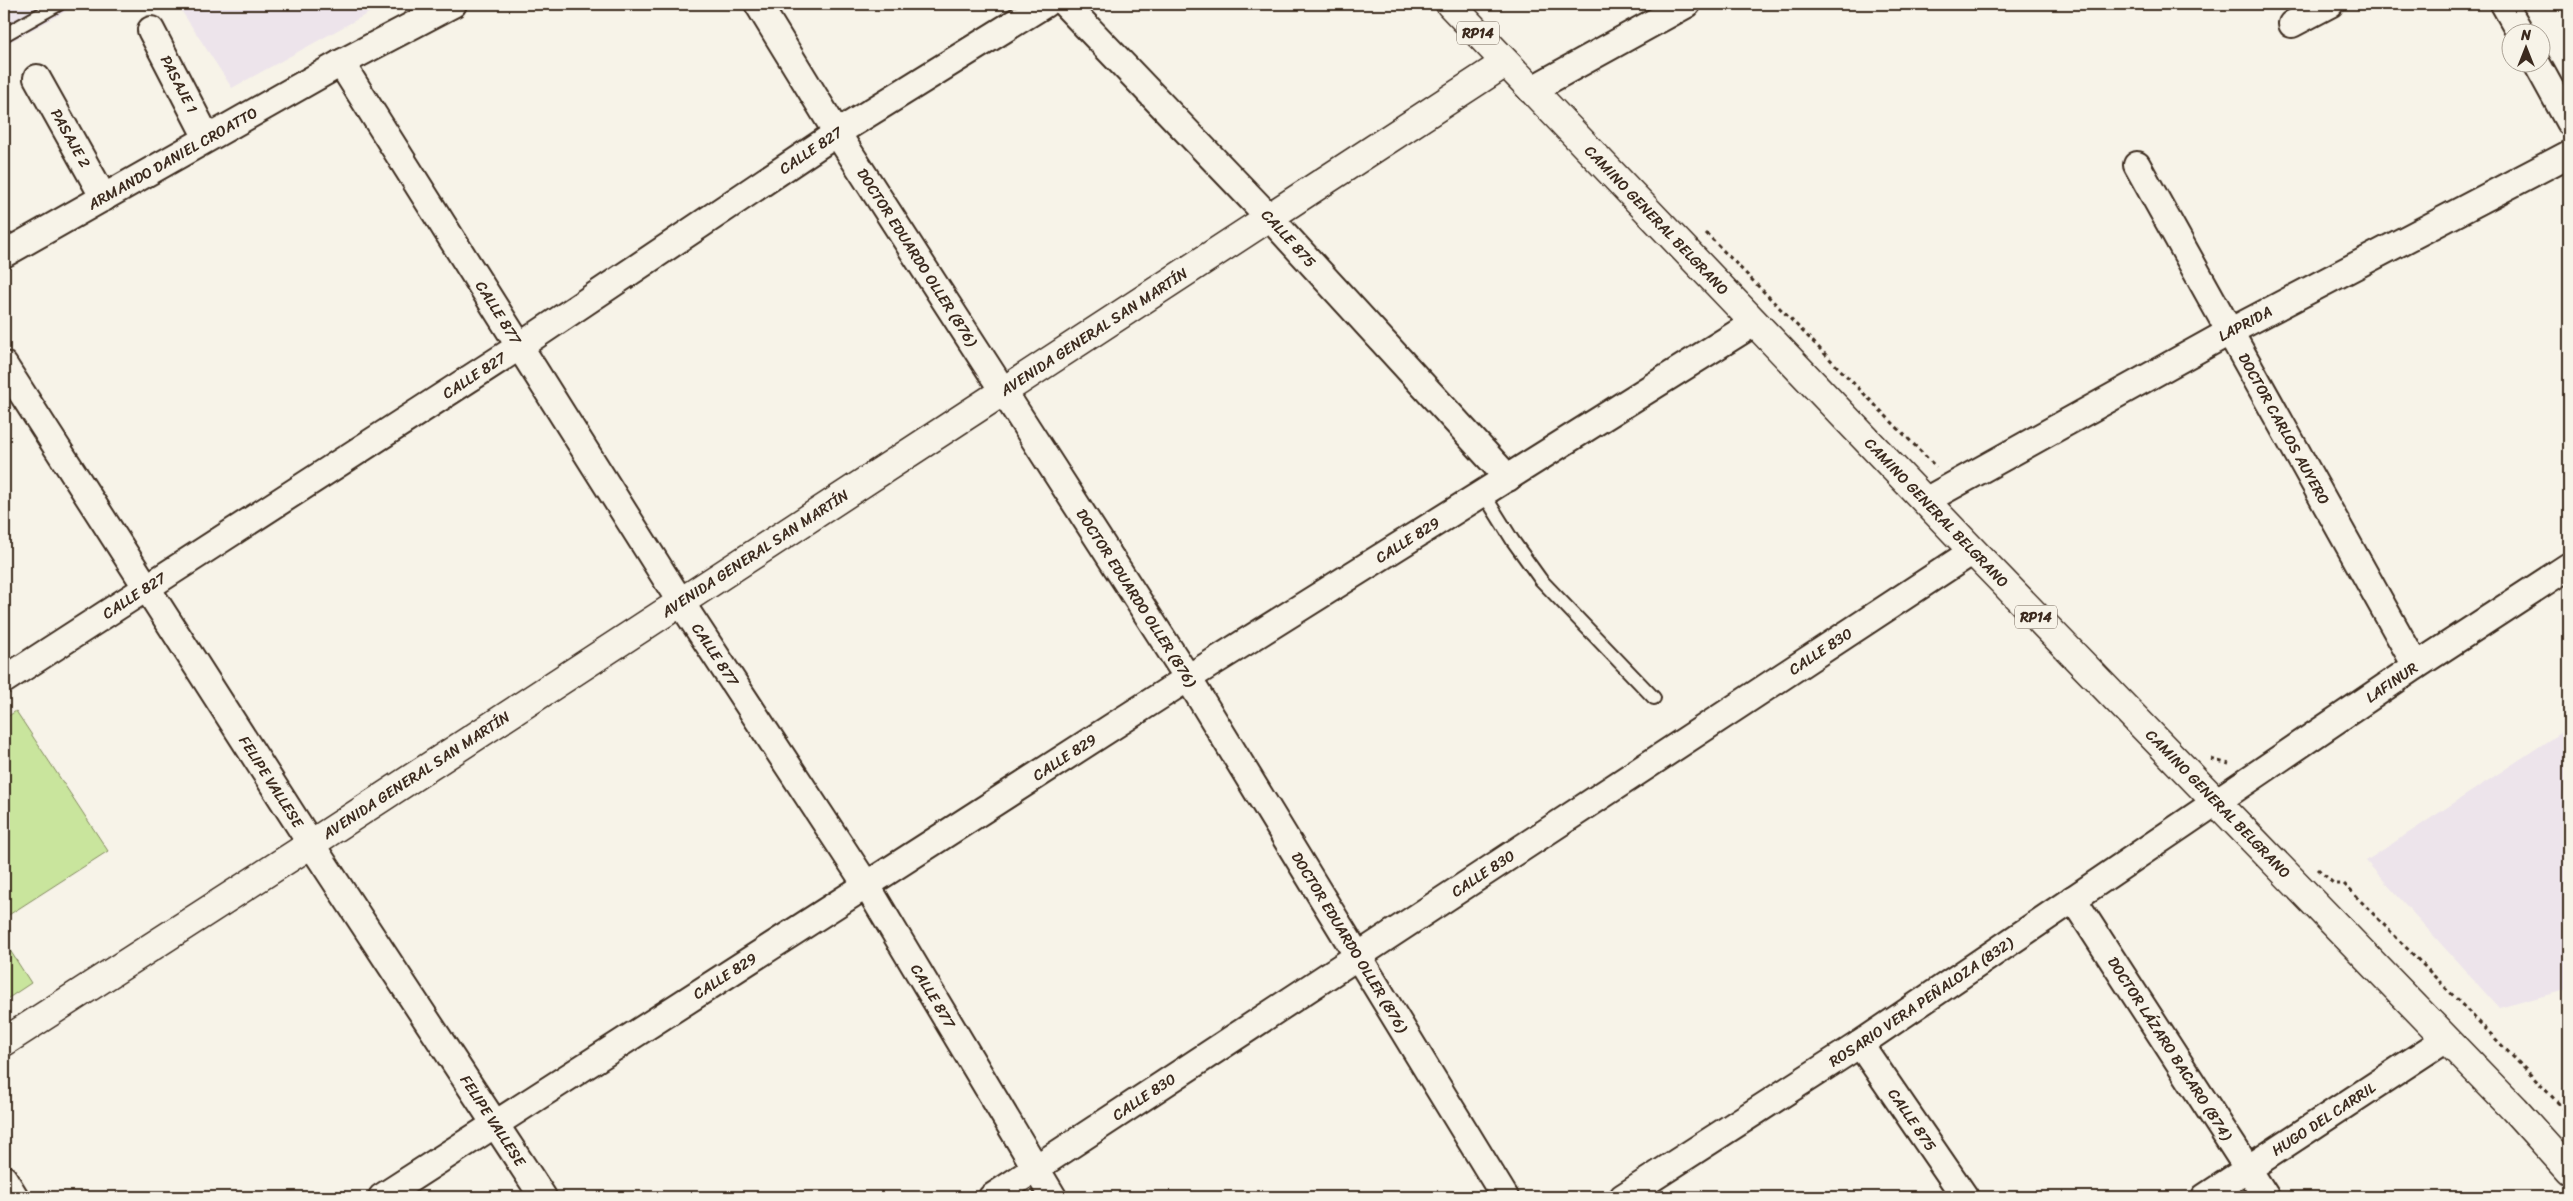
<svg xmlns="http://www.w3.org/2000/svg" width="2573" height="1201" font-family="Sriracha,sans-serif">
  <rect width="100%" height="100%" fill="#f7f3e8"/>
  <filter id="ink" filterUnits="userSpaceOnUse"><feTurbulence type="fractalNoise" baseFrequency=".02" numOctaves="2"/><feDisplacementMap in="SourceGraphic" scale="10" xChannelSelector="R" yChannelSelector="G"/><feConvolveMatrix kernelMatrix="1 2 1 2 8 2 1 2 1" color-interpolation-filters="sRGB"/></filter>
  <g filter="url(#ink)">
    <!-- built -->
    <path fill="#ede4eb" d="M4,4H79L4,45Z
      M177,4H385L232,88Z
      M2569,727V989L2499,1008L2366,861Z"/>
    <!-- green -->
    <path fill="#c9e59d" stroke="#82885e" d="M16,711L108,851L4,918V719Z
      M4,941L31,983L4,1001Z"/>
    <g fill="none" stroke-linecap="round" stroke-linejoin="round">
      <defs>
        <path id="lane" d="M4,35L59,4
          M1483,493L1513,541L1541,580L1654,698"/>
        <g id="street">
          <path id="s1" d="M758,4L837,133L1188,678L1505,1197"/>
          <path id="s2" d="M1065,4L1269,217L1508,478"/>
          <path d="M2504,4L2520,32"/>
          <path d="M2292,24L2330,4"/>
          <path id="s3" d="M151,30L207,138"/>
          <path d="M2536,62L2569,122"/>
          <path id="s4" d="M341,63L680,601L867,886L1053,1197"/>
          <path id="s5" d="M37,78L104,198"/>
          <path d="M1531,90L1687,4"/>
          <path id="s6" d="M2137,165L2416,666"/>
          <path id="s7" d="M4,254L341,63L453,4"/>
          <path id="s8" d="M4,365L311,844L543,1197"/>
          <path id="s9" d="M1925,501L2231,331L2569,154"/>
          <path id="s10" d="M4,680L520,346L837,133L1045,4"/>
          <path id="s11" d="M2073,899L2266,1197"/>
          <path id="s12" d="M1860,1044L1965,1197"/>
          <path d="M4,1179L15,1197"/>
          <path id="s13" d="M382,1197L1188,678L1754,323"/>
          <path id="s14" d="M992,1197L1973,551"/>
          <path id="s15" d="M1623,1197L1860,1044L2416,666L2569,566"/>
          <path id="s16" d="M2205,1197L2444,1040"/>
        </g>
        <g id="secondary">
          <path id="s17" d="M4,1042L311,844L1505,63"/>
        </g>
        <g id="primary">
          <path id="s18" d="M1450,4L1973,551L2514,1109L2569,1170"/>
        </g>
      </defs>
      <!-- lane casing -->
      <use href="#lane" stroke="#3b2a1e" stroke-width="16"/>
      <!-- street casing -->
      <use href="#street" stroke="#3b2a1e" stroke-width="30"/>
      <!-- secondary casing -->
      <use href="#secondary" stroke="#3b2a1e" stroke-width="31"/>
      <!-- primary casing -->
      <use href="#primary" stroke="#3b2a1e" stroke-width="31"/>
      <!-- path -->
      <path stroke="#3b2a1e" stroke-width="3" stroke-dasharray="4 4" stroke-linecap="butt" d="M1706,233L1936,467
        M2211,759L2229,764
        M2318,869L2334,884H2344L2569,1114"/>
      <!-- lane -->
      <use href="#lane" stroke="#f7f3e8" stroke-width="12"/>
      <!-- street -->
      <use href="#street" stroke="#f7f3e8" stroke-width="26"/>
      <!-- secondary -->
      <use href="#secondary" stroke="#f7f3e8" stroke-width="28"/>
      <!-- primary -->
      <use href="#primary" stroke="#f7f3e8" stroke-width="28"/>
    </g>
  </g>
  <g text-anchor="middle" stroke-width="4" stroke-linejoin="round" paint-order="stroke">
    <!-- shield labels -->
    <g fill="#f7f3e8" stroke="#73665b" stroke-width="1">
      <rect x="1457" y="21.5" width="42" height="23" rx="4"/>
      <rect x="2015" y="605.5" width="42" height="23" rx="4"/>
    </g>
    <g font-size="14" font-weight="bold" fill="#3b2a1e">
      <text x="1478" y="38">RP14</text>
      <text x="2036" y="622">RP14</text>
    </g>
    <!-- street labels -->
    <g font-size="15" fill="#3b2a1e" stroke="#f7f3e8">
      <text dy="5" stroke="none"><textPath href="#s3" startOffset="61">PASAJE 1</textPath></text>
      <text dy="5" stroke="none"><textPath href="#s5" startOffset="69">PASAJE 2</textPath></text>
      <text dy="5" stroke="none"><textPath href="#s10" startOffset="965">CALLE 827</textPath></text>
      <text dy="5" stroke="none"><textPath href="#s7" startOffset="194">ARMANDO DANIEL CROATTO</textPath></text>
      <text dy="5" stroke="none"><textPath href="#s18" startOffset="299">CAMINO GENERAL BELGRANO</textPath></text>
      <text dy="5" stroke="none"><textPath href="#s2" startOffset="324">CALLE 875</textPath></text>
      <text dy="5" stroke="none"><textPath href="#s1" startOffset="299">DOCTOR EDUARDO OLLER (876)</textPath></text>
      <text dy="5" stroke="none"><textPath href="#s4" startOffset="295">CALLE 877</textPath></text>
      <text dy="5" stroke="none"><textPath href="#s9" startOffset="366">LAPRIDA</textPath></text>
      <text dy="5" stroke="none"><textPath href="#s17" startOffset="1301">AVENIDA GENERAL SAN MARTÍN</textPath></text>
      <text dy="5" stroke="none"><textPath href="#s10" startOffset="560">CALLE 827</textPath></text>
      <text dy="5" stroke="none"><textPath href="#s6" startOffset="302">DOCTOR CARLOS AUYERO</textPath></text>
      <text dy="5" stroke="none"><textPath href="#s18" startOffset="704">CAMINO GENERAL BELGRANO</textPath></text>
      <text dy="5" stroke="none"><textPath href="#s13" startOffset="1218">CALLE 829</textPath></text>
      <text dy="5" stroke="none"><textPath href="#s17" startOffset="896">AVENIDA GENERAL SAN MARTÍN</textPath></text>
      <text dy="5" stroke="none"><textPath href="#s10" startOffset="155">CALLE 827</textPath></text>
      <text dy="5" stroke="none"><textPath href="#s1" startOffset="704">DOCTOR EDUARDO OLLER (876)</textPath></text>
      <text dy="5" stroke="none"><textPath href="#s14" startOffset="992">CALLE 830</textPath></text>
      <text dy="5" stroke="none"><textPath href="#s4" startOffset="700">CALLE 877</textPath></text>
      <text dy="5" stroke="none"><textPath href="#s15" startOffset="925">LAFINUR</textPath></text>
      <text dy="5" stroke="none"><textPath href="#s13" startOffset="812">CALLE 829</textPath></text>
      <text dy="5" stroke="none"><textPath href="#s17" startOffset="491">AVENIDA GENERAL SAN MARTÍN</textPath></text>
      <text dy="5" stroke="none"><textPath href="#s8" startOffset="495">FELIPE VALLESE</textPath></text>
      <text dy="5" stroke="none"><textPath href="#s18" startOffset="1109">CAMINO GENERAL BELGRANO</textPath></text>
      <text dy="5" stroke="none"><textPath href="#s14" startOffset="588">CALLE 830</textPath></text>
      <text dy="5" stroke="none"><textPath href="#s1" startOffset="1109">DOCTOR EDUARDO OLLER (876)</textPath></text>
      <text dy="5" stroke="none"><textPath href="#s13" startOffset="408">CALLE 829</textPath></text>
      <text dy="5" stroke="none"><textPath href="#s4" startOffset="1105">CALLE 877</textPath></text>
      <text dy="5" stroke="none"><textPath href="#s15" startOffset="356">ROSARIO VERA PEÑALOZA (832)</textPath></text>
      <text dy="5" stroke="none"><textPath href="#s11" startOffset="178">DOCTOR LÁZARO BACARO (874)</textPath></text>
      <text dy="5" stroke="none"><textPath href="#s14" startOffset="182">CALLE 830</textPath></text>
      <text dy="5" stroke="none"><textPath href="#s16" startOffset="142">HUGO DEL CARRIL</textPath></text>
      <text dy="5" stroke="none"><textPath href="#s12" startOffset="92">CALLE 875</textPath></text>
      <text dy="5" stroke="none"><textPath href="#s8" startOffset="900">FELIPE VALLESE</textPath></text>
    </g>
  </g>
  <!-- margin -->
  <rect width="2573" height="1201" fill="none" stroke="#f7f3e8" stroke-width="20"/>
  <rect x="10" y="10" width="2553" height="1181" fill="none" stroke="#3b2a1e" stroke-width="2" filter="url(#ink)"/>
  <!-- north arrow -->
  <g transform="translate(2526 48)"><circle r="24" fill="#f7f3e8" stroke="#aca397"/>
  <path d="M0-4L9 19L0 12L-9 19Z" fill="#3b2a1e"/>
  <text y="-8" font-size="14" font-weight="bold" text-anchor="middle" fill="#3b2a1e">N</text>
  </g>
</svg>
